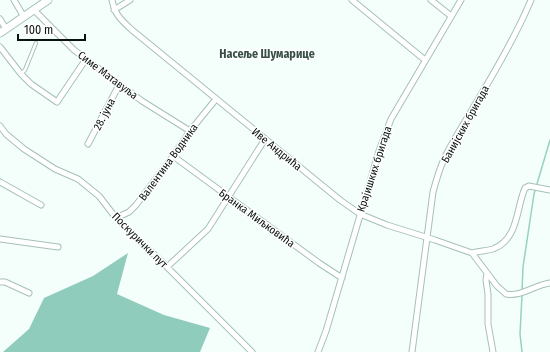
<svg xmlns="http://www.w3.org/2000/svg" width="550" height="352" font-family="'Fira Sans Condensed',sans-serif">
  <rect width="100%" height="100%" fill="#f4fffb"/>
  <!-- forest -->
  <path fill="#90ccbc" d="M128,253L117,294L164,315L210,328L200,352H3L29,329L44,298L93,276Z"/>
  <g fill="none" stroke-linecap="round" stroke-linejoin="round">
    <!-- stream -->
    <path stroke="#96d2c2" stroke-width="1.5" d="M522,291L523,267L534,194L550,140
      M522,352L520,334L522,295"/>
    <defs>
      <path id="service" d="M21,74L25,70L36,43"/>
      <path id="minor" d="M14,0L24,17
        M112,0C115,15 121,20 132,30L340,200L360,214L387,225L435,240L472,253L497,286L506,294C522,297 534,285 550,283
        M352,0L425,60
        M431,0L451,16
        M34,10L74,50L142,101L190,131
        M114,10L130,0
        M0,19L6,29
        M0,47L21,74L31,84L57,102L86,59
        M0,126L6,134L24,149L55,169L78,179L99,196L116,218L161,261L252,352
        M88,144L119,85
        M173,156L319,263L342,278
        M0,182L41,205
        M116,218L129,212L136,205L173,156L190,131L216,99
        M0,239L58,247
        M472,253C479,251 486,251 493,249C519,239 516,208 525,188L529,186L550,190
        M167,267L208,229L265,139
        M487,274L486,280L488,294V324L493,352
        M0,282H5L29,293
        M318,352L326,331L379,151L391,119L461,0
        M412,352L433,192C436,181 439,170 444,159C453,140 465,122 476,103C496,70 516,36 531,0"/>
      <path id="secondary" d="M0,33L48,0"/>
    </defs>
    <!-- service casing -->
    <use href="#service" stroke="#a6c0b9" stroke-width="4.5"/>
    <!-- minor casing -->
    <use href="#minor" stroke="#a6c0b9" stroke-width="7"/>
    <!-- secondary casing -->
    <use href="#secondary" stroke="#a6c0b9" stroke-width="9"/>
    <!-- service -->
    <use href="#service" stroke="#fff" stroke-width="2.5"/>
    <!-- minor -->
    <use href="#minor" stroke="#fff" stroke-width="5"/>
    <!-- secondary -->
    <use href="#secondary" stroke="#fff" stroke-width="7"/>
  </g>
  <g text-anchor="middle" stroke-width="3" stroke-linejoin="round" paint-order="stroke">
    <!-- street labels -->
    <g font-size="11" fill="#091210" stroke="#fff">
      <text transform="translate(108 75) rotate(37)" y="4">Симе Матавуља</text>
      <text transform="translate(104 114) rotate(-63)" y="4">28. јуна</text>
      <text transform="translate(465 124) rotate(-61)" y="4">Банијских бригада</text>
      <text transform="translate(277 149) rotate(39)" y="4">Иве Андрића</text>
      <text transform="translate(168 162) rotate(-54)" y="4">Валентина Водника</text>
      <text transform="translate(374 169) rotate(-72)" y="4">Крајишких бригада</text>
      <text transform="translate(257 218) rotate(36)" y="4">Бранка Миљковића</text>
      <text transform="translate(140 240) rotate(45)" y="4">Поскурички пут</text>
    </g>
    <!-- neighbourhood labels -->
    <g font-size="12" font-weight="bold" fill="#39504a" stroke="#fff">
      <text x="267" y="58">Насеље Шумарице</text>
    </g>
  </g>
  <!-- scale -->
  <path d="M18 34v6h67v-6" fill="none" stroke="#091210" stroke-width="2"/>
  <text x="24" y="34" font-size="12" fill="#091210" stroke="#ffffff" stroke-width="3" paint-order="stroke">100 m</text>
</svg>
